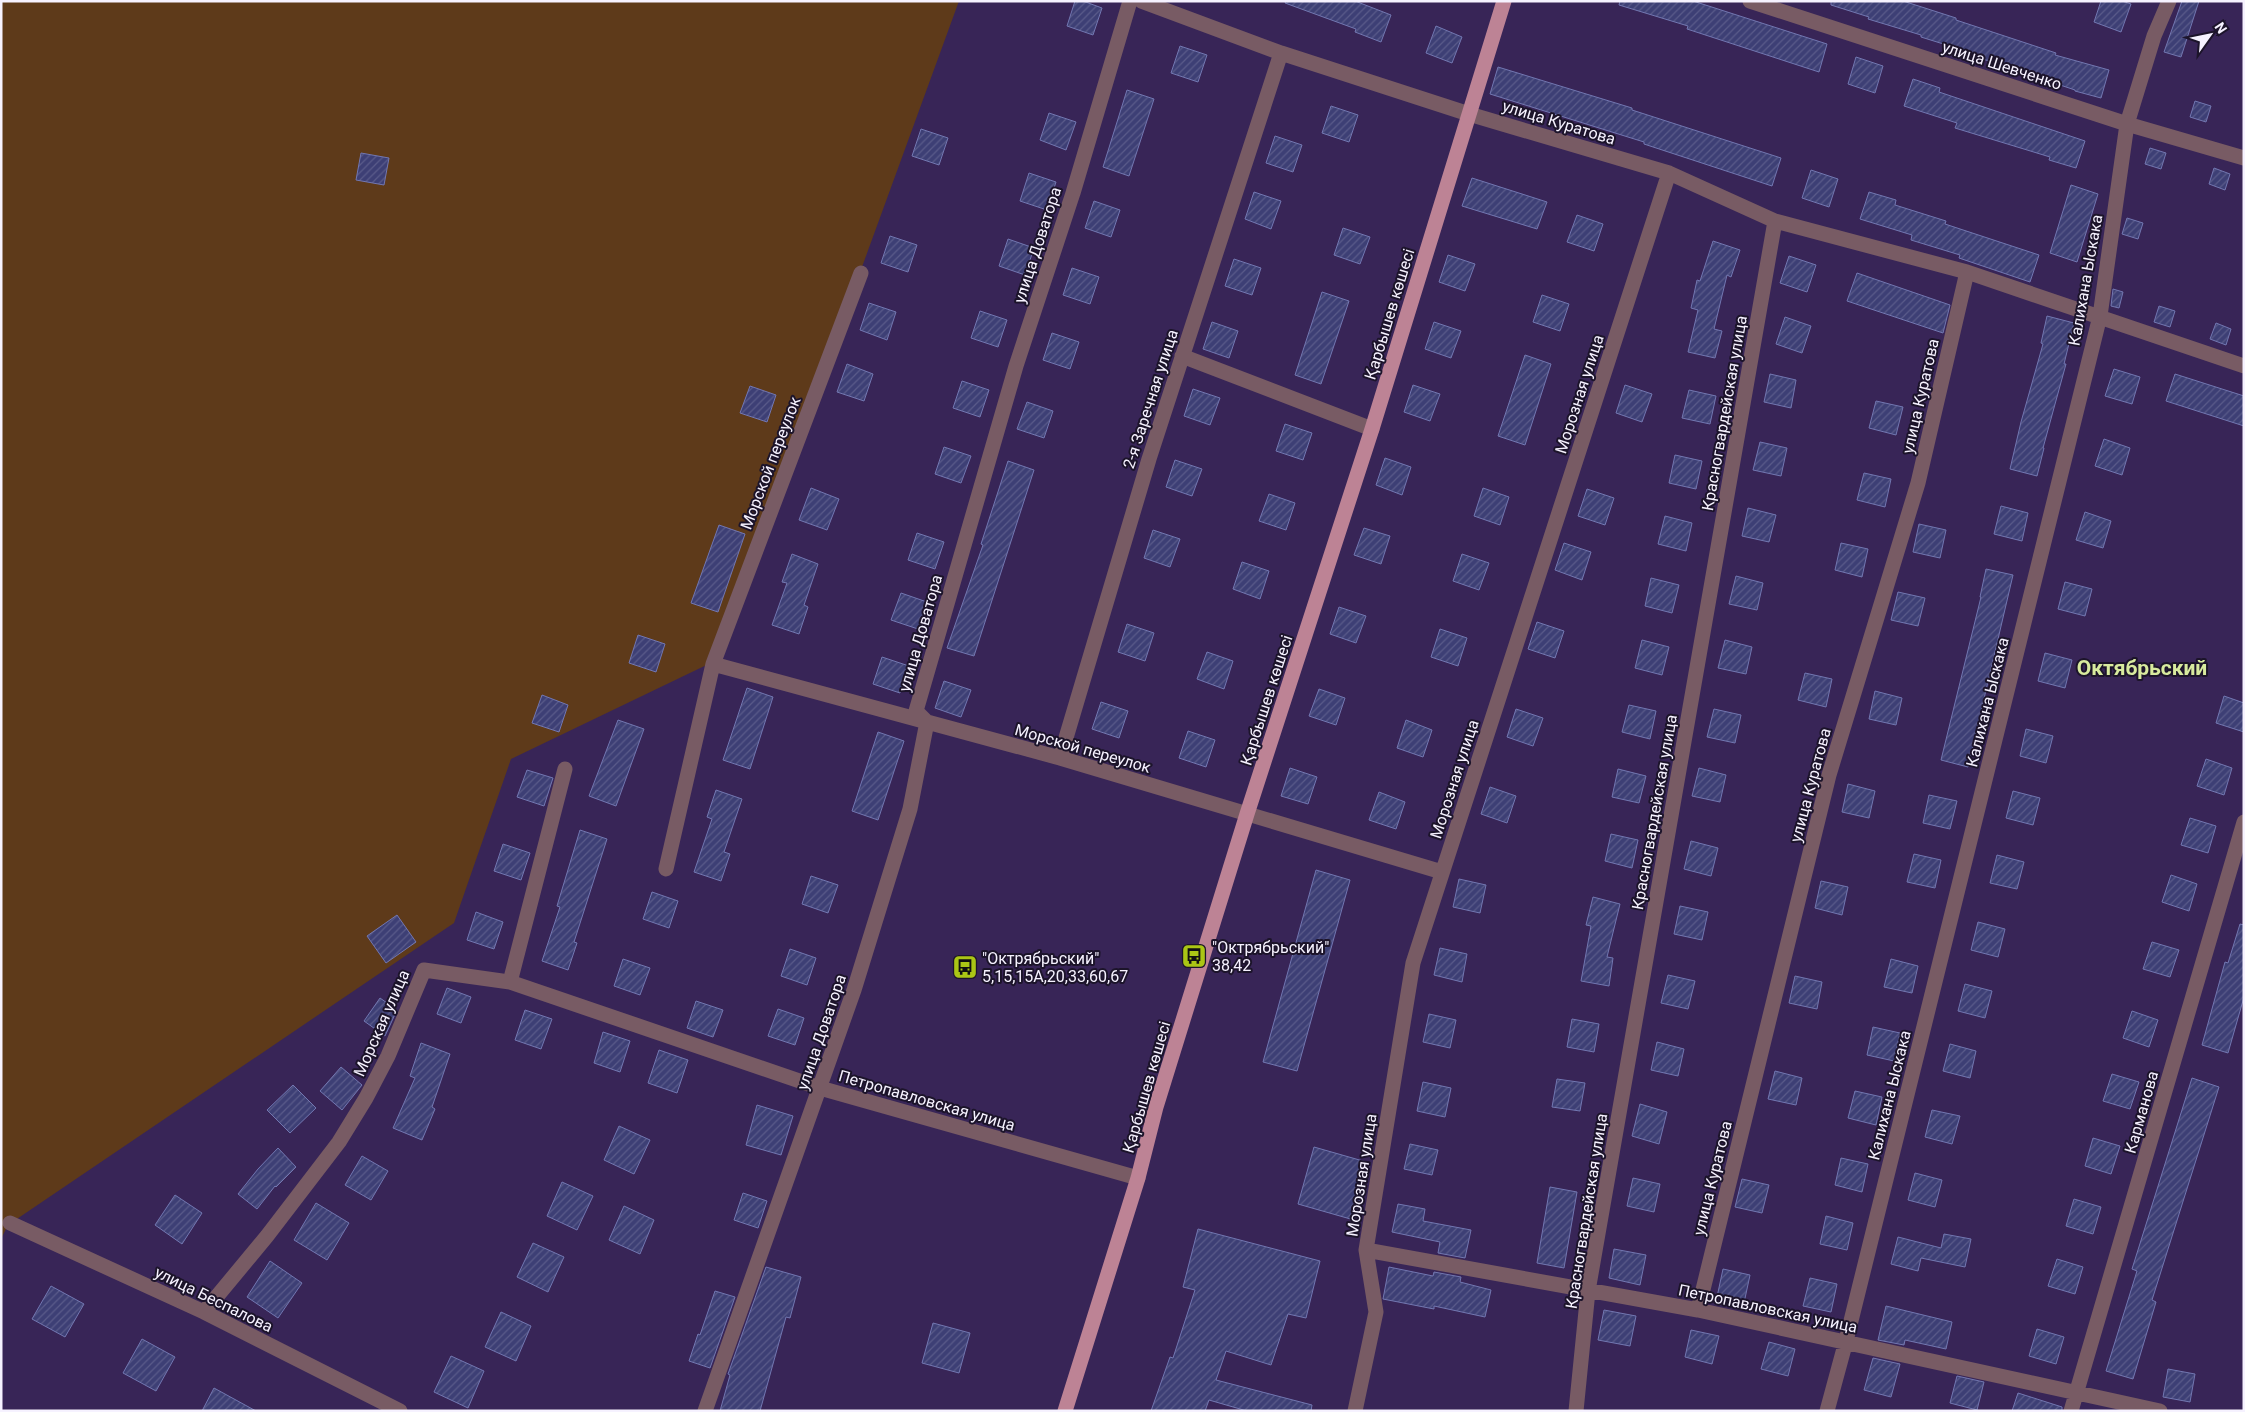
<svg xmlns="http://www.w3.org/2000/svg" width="2245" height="1412" font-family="Roboto,sans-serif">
  <defs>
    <pattern id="building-hatch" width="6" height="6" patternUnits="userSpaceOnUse" patternTransform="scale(1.25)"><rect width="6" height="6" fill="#3d3f75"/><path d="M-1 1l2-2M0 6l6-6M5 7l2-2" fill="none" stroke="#5a5b8a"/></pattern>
  </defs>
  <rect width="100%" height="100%" fill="#382557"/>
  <!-- garden -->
  <path fill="#5e3a1a" d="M1,1H959L719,659L511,759L454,923L8,1225L1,1239Z"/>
  <!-- building -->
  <path fill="url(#building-hatch)" stroke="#7277b1" d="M1075,1H1083L1102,8L1093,35L1067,26Z
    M1286,1H1355L1391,15L1381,42L1355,32L1356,29L1285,3Z
    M1620,1H1693L1827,44L1819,72L1687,29L1688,26L1619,5Z
    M1831,1H1903L1956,18V20L2056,53L2055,55L2109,70L2101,98L2075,91V90L1968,54L1969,52L1921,37V35L1868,19L1869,17L1831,5Z
    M2101,1H2122L2131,4L2121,32L2094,22Z
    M2182,1H2199L2181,57L2164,52Z
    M1436,26L1462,37L1452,63L1426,53Z
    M1180,46L1207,55L1198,82L1171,73Z
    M1856,57L1883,66L1875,93L1848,84Z
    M1498,67L1632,108V110L1781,158L1772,186L1644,144V142L1490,94Z
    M1913,79L1940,88L1939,92L2085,141L2076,168L2049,160L2050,157L1955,128L1957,123L1904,106Z
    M1127,90L1154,99L1129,176L1103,167Z
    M2195,101L2211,106L2206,122L2190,117Z
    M1331,106L1358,115L1349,142L1322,133Z
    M1049,113L1076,122L1066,150L1040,140Z
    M921,129L948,138L939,165L912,156Z
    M1275,136L1302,145L1293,172L1266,163Z
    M2150,148L2166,153L2161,169L2145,164Z
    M361,153L389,158L384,185L356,180Z
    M2214,168L2230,174L2225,190L2209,184Z
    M1811,170L1838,179L1829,207L1802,198Z
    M1029,173L1056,182L1047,210L1020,201Z
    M1472,178L1547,202L1537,229L1462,206Z
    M2071,185L2098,194L2077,262L2050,253Z
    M1254,192L1281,201L1271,229L1245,219Z
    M1869,192L1896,200L1895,205L1946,221L1945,224L2039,255L2030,282L1959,258L1960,255L1911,240L1912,235L1860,219Z
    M1094,201L1120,210L1111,237L1085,228Z
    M1577,215L1603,224L1594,251L1567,242Z
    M2127,218L2143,223L2138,239L2122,234Z
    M1343,228L1370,237L1360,264L1334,255Z
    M890,236L917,245L908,272L881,263Z
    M1008,239L1034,248L1025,275L999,266Z
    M1713,241L1740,250L1731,277L1727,275L1714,329L1722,331L1715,358L1688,352L1698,310L1691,308L1697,280L1700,281Z
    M1448,255L1475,264L1465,291L1439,282Z
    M1789,256L1816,265L1807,292L1780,283Z
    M1234,259L1261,268L1252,295L1225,286Z
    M1072,268L1099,277L1090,304L1063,295Z
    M1857,273L1950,305L1943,333L1847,301Z
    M2113,289L2123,292L2119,308L2111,306Z
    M1322,292L1349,301L1321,384L1295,375Z
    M1542,295L1569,304L1560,331L1533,322Z
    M869,303L896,312L887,340L860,330Z
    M2159,306L2175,311L2170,327L2154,322Z
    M980,311L1007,320L998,347L971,338Z
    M2047,316L2074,323L2064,364H2066L2043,448H2044L2037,476L2010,469L2021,422L2043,344L2041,343Z
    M1785,317L1811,326L1802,353L1776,344Z
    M1212,322L1238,331L1229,358L1203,349Z
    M1434,322L1461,331L1451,358L1425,349Z
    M2216,323L2231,329L2226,345L2210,339Z
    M1052,333L1079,342L1070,369L1043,360Z
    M1525,355L1551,364L1525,445L1498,436Z
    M847,364L873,374L864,401L837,392Z
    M2114,369L2140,377L2132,404L2105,396Z
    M1770,374L1796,380L1791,408L1764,402Z
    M2175,374L2244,396V426L2166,401Z
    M962,381L989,390L980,417L953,408Z
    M1413,385L1440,394L1430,421L1404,412Z
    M1625,385L1652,394L1642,422L1616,413Z
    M750,386L776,395L767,422L740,413Z
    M1193,389L1220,398L1210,425L1184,416Z
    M1689,390L1716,396L1710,424L1682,418Z
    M1876,401L1903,407L1896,435L1869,428Z
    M1027,402L1053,411L1044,438L1017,429Z
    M1285,424L1312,433L1303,460L1276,451Z
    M2104,439L2130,448L2122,475L2095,466Z
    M1760,442L1787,448L1781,476L1753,470Z
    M944,447L971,456L961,483L935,474Z
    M1675,455L1702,461L1696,489L1669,483Z
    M1385,458L1411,467L1402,495L1376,485Z
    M1175,460L1202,469L1192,496L1166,487Z
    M1008,461L1034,470L974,656L947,648L983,545L981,544Z
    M1864,473L1891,479L1885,507L1857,500Z
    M811,488L839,499L827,530L799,520Z
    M1483,488L1509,497L1500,525L1474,516Z
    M1587,489L1614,498L1605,525L1578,516Z
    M1269,494L1295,503L1286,530L1259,521Z
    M2001,506L2028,513L2022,541L1994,534Z
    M1748,508L1776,515L1769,542L1742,536Z
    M2085,512L2111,521L2103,548L2076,540Z
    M1665,516L1692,523L1686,551L1658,544Z
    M1919,524L1946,530L1940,558L1913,552Z
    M719,525L745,534L718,612L691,603Z
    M1364,528L1390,536L1381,564L1354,555Z
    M1153,530L1180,539L1170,567L1144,558Z
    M917,533L944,542L935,569L908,560Z
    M1564,543L1591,552L1582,580L1555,570Z
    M1841,543L1868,549L1862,577L1835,570Z
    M792,554L818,564L804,605L808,607L799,634L772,625L787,583L782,582Z
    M1462,554L1489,563L1479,590L1453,581Z
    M1242,562L1269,571L1260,599L1233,589Z
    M1986,569L2013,575L1968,767L1941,760L1981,597H1980Z
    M1736,576L1763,583L1757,610L1729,604Z
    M1651,578L1679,585L1672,613L1645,606Z
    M2065,582L2092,589L2085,616L2058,609Z
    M1898,592L1925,598L1918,626L1891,620Z
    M901,593L927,602L918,629L891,620Z
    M1339,607L1366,616L1356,643L1330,634Z
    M1537,622L1564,631L1555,658L1528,649Z
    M1127,624L1154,633L1145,661L1118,652Z
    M1440,629L1467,638L1458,666L1431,657Z
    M638,635L665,644L656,672L629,663Z
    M1642,640L1669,647L1662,675L1635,668Z
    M1725,640L1752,647L1746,674L1718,668Z
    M1207,652L1233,661L1224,689L1197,679Z
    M2045,653L2072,660L2065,688L2038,681Z
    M882,657L909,666L900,693L873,684Z
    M1805,673L1832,679L1826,707L1798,700Z
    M944,681L971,690L961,717L935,708Z
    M747,688L773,697L750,769L723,760Z
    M1319,689L1345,698L1336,725L1309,716Z
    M1875,691L1902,698L1896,725L1869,719Z
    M542,695L568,705L559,732L532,723Z
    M2224,696L2244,703V732L2216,723Z
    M1101,702L1128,711L1119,738L1092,729Z
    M1629,705L1656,711L1650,739L1622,732Z
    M1516,709L1543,718L1533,746L1507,737Z
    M1714,709L1741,715L1735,743L1707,737Z
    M618,720L644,729L616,806L589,796Z
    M1406,720L1432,730L1423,757L1397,748Z
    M2026,729L2053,736L2046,763L2020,756Z
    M1188,731L1215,740L1206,767L1179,758Z
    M878,732L904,741L878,820L852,811Z
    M2206,759L2232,768L2224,795L2197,786Z
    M1290,768L1317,777L1308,804L1281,796Z
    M1699,768L1726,775L1720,802L1692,796Z
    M1618,769L1646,776L1639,803L1612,797Z
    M527,770L553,778L544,806L517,797Z
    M1848,784L1875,791L1869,818L1842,812Z
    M1490,787L1516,796L1507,823L1481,814Z
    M716,790L742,799L724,852L730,854L721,881L694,872L712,819L707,817Z
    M2013,791L2040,798L2033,825L2006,818Z
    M1379,792L1405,802L1396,829L1369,820Z
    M1929,795L1957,801L1950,829L1923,823Z
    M2190,818L2216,826L2208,853L2181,845Z
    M580,830L607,839L574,942L577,943L568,970L542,961L560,907L557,906Z
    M1611,834L1638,840L1632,868L1605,861Z
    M1691,841L1718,848L1711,876L1684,869Z
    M503,844L530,853L521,880L494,871Z
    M1914,854L1941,860L1935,888L1907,882Z
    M1997,855L2024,862L2017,889L1990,883Z
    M1316,870L1350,880L1297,1071L1263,1062Z
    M2171,875L2197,884L2189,911L2162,902Z
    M811,876L838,885L828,913L802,904Z
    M1459,879L1486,885L1480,913L1453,907Z
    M1821,881L1848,887L1842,915L1815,908Z
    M652,892L678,901L669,928L643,919Z
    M1593,897L1620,904L1607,957L1613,958L1609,986L1581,981L1591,926L1586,925Z
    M1680,906L1708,912L1702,940L1674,934Z
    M476,912L503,922L494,949L467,940Z
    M397,915L416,942L386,963L367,936Z
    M1978,922L2005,929L1998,957L1971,950Z
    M2240,924L2244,925V997L2228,1053L2202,1045L2225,962L2228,963Z
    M2152,942L2179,950L2170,977L2143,969Z
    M1440,948L1467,954L1462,982L1434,975Z
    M790,949L816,958L807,985L781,976Z
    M623,959L650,968L640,995L614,986Z
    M1891,959L1918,966L1912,993L1884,987Z
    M1668,975L1695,981L1688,1009L1661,1003Z
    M1795,976L1822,982L1817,1009L1789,1003Z
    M1965,984L1992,991L1985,1018L1958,1011Z
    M447,988L471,997L461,1023L437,1014Z
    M380,998L397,1010L385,1036L364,1021Z
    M696,1001L723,1010L713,1037L687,1028Z
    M778,1009L804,1018L795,1045L768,1036Z
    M525,1010L552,1019L541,1049L515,1040Z
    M2132,1011L2158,1020L2149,1047L2123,1038Z
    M1429,1014L1456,1020L1450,1048L1423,1042Z
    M1572,1019L1599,1024L1594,1052L1567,1047Z
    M1873,1027L1900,1033L1894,1061L1867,1055Z
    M603,1032L630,1041L620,1072L594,1063Z
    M1657,1042L1684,1049L1678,1076L1651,1070Z
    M421,1043L450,1054L432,1107L435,1109L422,1140L393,1128L415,1078L410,1076Z
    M1950,1044L1976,1051L1970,1078L1943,1071Z
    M659,1050L688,1060L677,1093L648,1083Z
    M341,1067L362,1085L342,1110L320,1091Z
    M1775,1071L1802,1078L1796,1105L1768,1099Z
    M2112,1074L2139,1082L2130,1109L2103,1101Z
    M2192,1078L2219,1087L2152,1300L2156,1302L2133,1379L2106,1371L2137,1271L2132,1269Z
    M1557,1079L1585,1083L1580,1111L1552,1107Z
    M1423,1082L1451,1088L1445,1117L1417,1111Z
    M293,1085L316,1108L290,1133L267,1110Z
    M1855,1091L1882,1097L1876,1125L1848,1118Z
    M1640,1104L1667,1112L1659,1144L1632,1136Z
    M757,1105L793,1116L781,1155L746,1145Z
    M1932,1110L1960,1116L1952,1144L1925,1137Z
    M619,1126L650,1140L634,1174L604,1160Z
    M2093,1138L2120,1146L2111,1174L2085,1166Z
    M1410,1144L1438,1150L1432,1175L1404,1169Z
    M1314,1147L1370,1163L1354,1220L1298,1204Z
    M278,1148L296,1167L276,1187L275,1186L257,1209L238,1194L258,1169Z
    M362,1156L388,1171L371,1200L345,1185Z
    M1841,1158L1868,1164L1862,1192L1835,1185Z
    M1915,1173L1942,1180L1935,1207L1908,1200Z
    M1633,1178L1660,1184L1654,1212L1627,1206Z
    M1742,1179L1769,1185L1762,1213L1735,1207Z
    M562,1182L593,1196L577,1230L547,1216Z
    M1550,1187L1577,1192L1564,1268L1537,1263Z
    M743,1193L767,1201L758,1228L734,1220Z
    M175,1195L202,1213L182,1244L155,1225Z
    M2074,1199L2101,1207L2093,1234L2066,1226Z
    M316,1203L349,1223L327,1260L294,1240Z
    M1398,1204L1425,1209L1423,1221L1471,1230L1465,1258L1438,1253L1440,1242L1392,1232Z
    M624,1206L654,1220L640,1254L609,1240Z
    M1826,1216L1853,1223L1847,1250L1820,1244Z
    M1198,1229L1320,1261L1306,1318L1288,1314L1271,1365L1226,1351L1216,1380L1312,1405L1311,1411H1247L1209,1400L1205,1411H1151L1170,1357L1173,1358L1195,1290L1183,1287Z
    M1944,1234L1971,1239L1965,1267L1921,1258L1918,1271L1891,1264L1898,1237L1941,1248Z
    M533,1243L564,1257L548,1292L517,1277Z
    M1614,1249L1646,1255L1640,1285L1609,1278Z
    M2057,1259L2083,1267L2075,1294L2048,1286Z
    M270,1261L302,1283L278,1318L247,1297Z
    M766,1267L801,1277L790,1318L786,1317L760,1411H720L730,1375L728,1374Z
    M1389,1267L1433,1276L1434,1272L1461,1277L1460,1282L1491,1290L1485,1317L1434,1306V1309L1383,1299Z
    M1723,1269L1750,1275L1744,1303L1717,1297Z
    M1810,1278L1837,1284L1831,1312L1803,1306Z
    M51,1286L84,1304L65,1337L32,1319Z
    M715,1291L735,1297L710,1368L689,1361L698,1334L700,1335Z
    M1886,1306L1952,1322L1946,1349L1905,1340L1904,1345L1878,1340Z
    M1604,1310L1636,1316L1630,1346L1598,1340Z
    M501,1312L531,1326L516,1361L485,1347Z
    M933,1323L970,1333L959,1373L922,1363Z
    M2037,1329L2064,1337L2056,1364L2029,1356Z
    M1691,1330L1719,1336L1712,1364L1685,1357Z
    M142,1339L175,1357L156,1391L123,1373Z
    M1769,1342L1795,1349L1788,1376L1761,1369Z
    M451,1356L484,1371L468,1408L434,1392Z
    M1873,1358L1900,1364L1891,1397L1864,1390Z
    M2168,1369L2195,1374L2190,1402L2163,1397Z
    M1957,1376L1984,1382L1977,1410L1950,1403Z
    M214,1388L256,1411H202Z
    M2018,1393L2062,1407V1411H2012Z"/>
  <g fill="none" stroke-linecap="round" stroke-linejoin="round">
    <!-- minor -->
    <path stroke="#785b64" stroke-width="15" d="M1141,1L1281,53L1469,114L1669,173L1775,221L1967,272L2244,366
      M1750,1L2127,124L2244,158
      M1182,356L1372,429
      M713,664L1060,758L1442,872
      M1060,758L1149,459L1281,53
      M666,869L713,664L861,273
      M510,982L820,1088L1138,1178
      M10,1223L204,1312L400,1411
      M1366,1250L1698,1310L2160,1411
      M1698,1310L1829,775L1918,483L1967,272
      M204,1312L267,1236L339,1142L366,1098L388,1056L424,970L510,982L565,769
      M705,1411L854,990L910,809L927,722L916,711L1016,366L1073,193L1130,1
      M1355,1411L1376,1312L1366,1250L1413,963L1669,173
      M1576,1411L1588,1291L1775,221
      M1827,1411L1846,1341L2100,316L2127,124L2154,36L2169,1
      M2071,1411L2244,822"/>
    <!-- major -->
    <path stroke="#bd8395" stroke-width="15" d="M1065,1411L1138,1178L1156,1107L1247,814L1372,429L1504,1"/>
  </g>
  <!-- icons -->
  <defs>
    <symbol id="bus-square" viewBox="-11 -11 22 22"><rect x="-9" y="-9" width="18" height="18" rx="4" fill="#abc615" stroke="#1c142a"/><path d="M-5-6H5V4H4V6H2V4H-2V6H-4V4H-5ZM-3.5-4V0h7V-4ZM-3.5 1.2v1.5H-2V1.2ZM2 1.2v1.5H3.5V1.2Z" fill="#111"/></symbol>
  </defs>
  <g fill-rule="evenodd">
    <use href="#bus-square" x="1180" y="942" width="28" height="28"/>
    <use href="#bus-square" x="951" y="953" width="28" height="28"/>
  </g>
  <g text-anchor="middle" stroke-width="4" stroke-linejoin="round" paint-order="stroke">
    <!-- street labels -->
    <g font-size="16" fill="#f6f2ff" stroke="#1c142a">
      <text transform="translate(2002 65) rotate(18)" y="6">улица Шевченко</text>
      <text transform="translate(1559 122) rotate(17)" y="6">улица Куратова</text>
      <text transform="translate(1037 245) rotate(-72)" y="6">улица Доватора</text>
      <text transform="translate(2085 280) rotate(-80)" y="6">Калихана Ыскака</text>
      <text transform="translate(1389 314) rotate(-73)" y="6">Қарбышев көшесі</text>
      <text transform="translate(1579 394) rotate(-72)" y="6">Морозная улица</text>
      <text transform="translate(1920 396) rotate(-77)" y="6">улица Куратова</text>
      <text transform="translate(1150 399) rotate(-72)" y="6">2-я Заречная улица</text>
      <text transform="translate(1724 413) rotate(-80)" y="6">Красногвардейская улица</text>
      <text transform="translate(770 463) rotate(-69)" y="6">Морской переулок</text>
      <text transform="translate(920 633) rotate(-74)" y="6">улица Доватора</text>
      <text transform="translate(1266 700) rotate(-72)" y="6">Қарбышев көшесі</text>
      <text transform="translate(1987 702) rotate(-76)" y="6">Калихана Ыскака</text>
      <text transform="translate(1083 748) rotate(16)" y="6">Морской переулок</text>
      <text transform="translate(1454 779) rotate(-72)" y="6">Морозная улица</text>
      <text transform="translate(1810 785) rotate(-75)" y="6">улица Куратова</text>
      <text transform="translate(1654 812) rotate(-80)" y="6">Красногвардейская улица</text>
      <text transform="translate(381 1023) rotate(-66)" y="6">Морская улица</text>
      <text transform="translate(821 1032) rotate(-71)" y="6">улица Доватора</text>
      <text transform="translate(1146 1087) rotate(-74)" y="6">Қарбышев көшесі</text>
      <text transform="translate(1889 1095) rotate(-76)" y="6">Калихана Ыскака</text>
      <text transform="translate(927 1100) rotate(16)" y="6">Петропавловская улица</text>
      <text transform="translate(2141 1112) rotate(-74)" y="6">Карманова</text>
      <text transform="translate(1361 1175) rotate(-81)" y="6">Морозная улица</text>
      <text transform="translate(1712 1178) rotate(-76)" y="6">улица Куратова</text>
      <text transform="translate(1586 1211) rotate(-81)" y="6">Красногвардейская улица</text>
      <text transform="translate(214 1299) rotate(26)" y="6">улица Беспалова</text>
      <text transform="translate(1768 1308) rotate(12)" y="6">Петропавловская улица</text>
    </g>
    <!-- poi labels -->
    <g font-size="16" fill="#f6f2ff" stroke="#1c142a" text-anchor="start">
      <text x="1212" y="953">"Октрябрьский"<tspan x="1212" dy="18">38,42</tspan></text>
      <text x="982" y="964">"Октрябрьский"<tspan x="982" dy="18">5,15,15А,20,33,60,67</tspan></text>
    </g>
    <!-- district labels -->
    <g font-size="21" font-weight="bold" fill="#d8ea9e" stroke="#1c142a">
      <text x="2142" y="675">Октябрьский</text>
    </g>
  </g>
  <!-- border -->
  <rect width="2245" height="1412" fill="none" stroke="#f6f2ff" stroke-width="5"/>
  <!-- north arrow -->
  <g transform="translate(2210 35) rotate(57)" stroke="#1c142a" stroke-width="4" paint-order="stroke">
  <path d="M0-4L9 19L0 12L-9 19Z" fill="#f6f2ff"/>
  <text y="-8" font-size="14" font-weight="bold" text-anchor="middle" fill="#f6f2ff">N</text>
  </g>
</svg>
